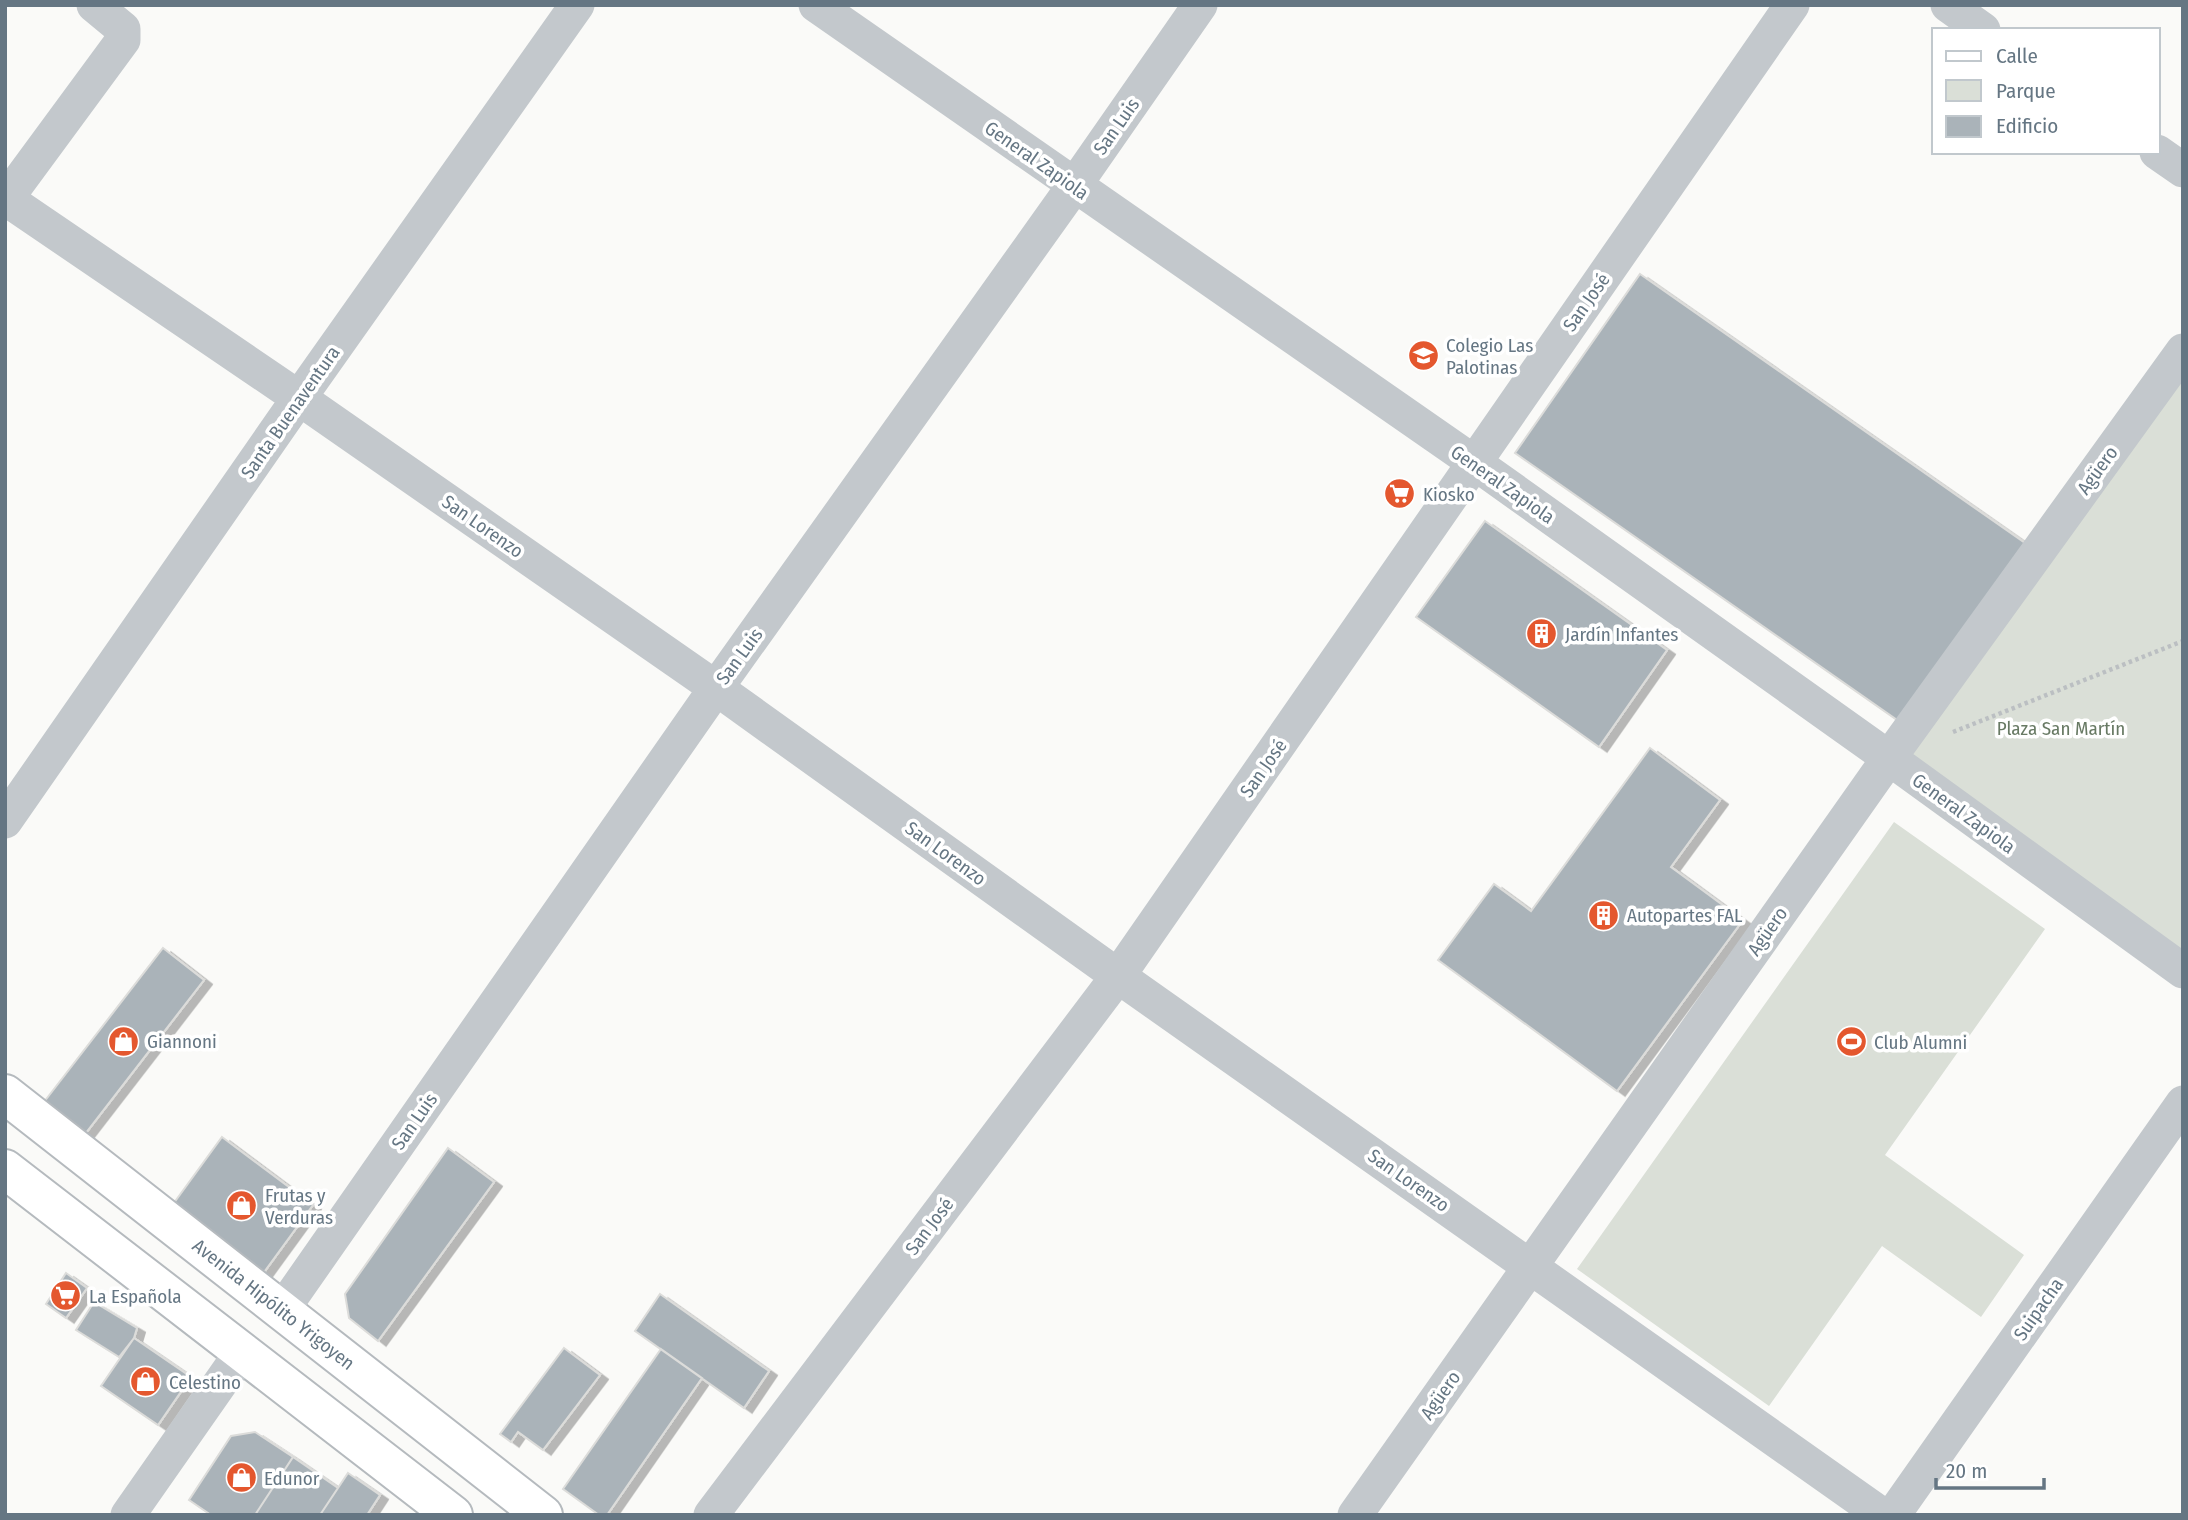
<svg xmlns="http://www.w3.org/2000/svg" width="2188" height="1520" font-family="'Fira Sans Condensed',sans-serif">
  <defs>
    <filter id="shadow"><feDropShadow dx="8" dy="4.5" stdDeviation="0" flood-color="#0004"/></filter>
  </defs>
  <rect width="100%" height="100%" fill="#fafaf8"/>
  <!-- green -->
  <path fill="#dadfd7" d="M2183,351V971L1889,758Z
    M1894,822L2045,929L1885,1155L2024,1255L1981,1317L1882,1246L1769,1406L1577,1269Z"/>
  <!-- building -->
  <path fill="#aab3b9" stroke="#dcdcda" stroke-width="2" filter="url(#shadow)" d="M1640,274L2025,543L1900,722L1515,453Z
    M1485,521L1667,650L1599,747L1416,617Z
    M1650,748L1720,800L1671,867L1743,920L1617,1091L1438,960L1494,884L1531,911Z
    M163,948L204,980L85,1134L44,1102Z
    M222,1137L313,1205L262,1275L171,1207Z
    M448,1148L494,1182L378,1341L349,1318L345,1294Z
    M66,1273L87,1288L66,1318L46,1304Z
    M660,1294L769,1371L744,1408L635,1331Z
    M94,1302L137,1328L134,1338L119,1357L76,1330Z
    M134,1338L191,1377L158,1425L101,1386Z
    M564,1348L600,1375L543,1450L518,1432L511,1442L500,1434Z
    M661,1349L702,1378L607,1515H599L563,1489Z
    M255,1432L293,1457L255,1515H211L189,1500L231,1436Z
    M293,1457L338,1488L320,1515H255Z
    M348,1473L380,1495L367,1515H320Z"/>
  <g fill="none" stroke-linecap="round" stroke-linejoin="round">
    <defs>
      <path id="primary" d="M5,1094L543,1515
        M5,1169L453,1515"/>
    </defs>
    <!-- primary casing -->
    <use href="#primary" stroke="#b5babe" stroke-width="42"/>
    <!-- path -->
    <path stroke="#bbbfc2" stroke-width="4.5" stroke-dasharray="3.5 3.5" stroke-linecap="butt" d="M1953,732L2183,641"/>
    <!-- minor -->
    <path stroke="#c3c8cc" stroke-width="35" d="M816,5L1475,463L1889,758L2183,971
      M1948,5L1983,30
      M2157,152L2183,170
      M5,198L299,398L716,688L1118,976L1882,1515
      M6,199L123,40V29L94,5
      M5,821L299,398L577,5
      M282,1310L716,688L1074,186L1200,5
      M128,1515L242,1352
      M711,1515L1118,976L1792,5
      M1355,1515L1889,758L2183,351
      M1893,1515L2183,1103"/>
    <!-- primary -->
    <use href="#primary" stroke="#fff" stroke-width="38"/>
  </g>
  <!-- icons -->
  <defs>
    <symbol id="school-disc" viewBox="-11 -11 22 22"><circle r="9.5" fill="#e4572e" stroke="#fff"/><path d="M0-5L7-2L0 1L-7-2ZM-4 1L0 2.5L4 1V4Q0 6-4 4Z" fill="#fff"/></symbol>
    <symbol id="supermarket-disc" viewBox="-11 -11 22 22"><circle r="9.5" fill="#e4572e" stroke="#fff"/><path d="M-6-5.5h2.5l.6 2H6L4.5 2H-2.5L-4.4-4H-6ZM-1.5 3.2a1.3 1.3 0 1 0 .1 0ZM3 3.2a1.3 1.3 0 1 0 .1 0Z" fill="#fff"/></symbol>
    <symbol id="building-disc" viewBox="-11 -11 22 22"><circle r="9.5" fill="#e4572e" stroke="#fff"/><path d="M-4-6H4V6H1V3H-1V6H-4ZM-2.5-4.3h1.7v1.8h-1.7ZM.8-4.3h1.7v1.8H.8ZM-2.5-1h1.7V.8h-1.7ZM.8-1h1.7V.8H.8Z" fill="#fff"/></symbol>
    <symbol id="shop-disc" viewBox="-11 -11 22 22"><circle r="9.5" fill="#e4572e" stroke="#fff"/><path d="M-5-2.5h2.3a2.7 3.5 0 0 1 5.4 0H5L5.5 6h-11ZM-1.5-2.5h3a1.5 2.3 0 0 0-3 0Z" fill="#fff"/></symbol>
    <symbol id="stadium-disc" viewBox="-11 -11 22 22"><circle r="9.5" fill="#e4572e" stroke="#fff"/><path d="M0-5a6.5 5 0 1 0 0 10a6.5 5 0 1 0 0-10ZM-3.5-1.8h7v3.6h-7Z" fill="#fff"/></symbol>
  </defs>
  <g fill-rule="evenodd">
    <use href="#school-disc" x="1406" y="338" width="35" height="35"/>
    <use href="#supermarket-disc" x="1382" y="476" width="35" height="35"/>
    <use href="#building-disc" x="1524" y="616" width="35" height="35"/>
    <use href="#building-disc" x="1586" y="898" width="35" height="35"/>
    <use href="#shop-disc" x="106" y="1024" width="35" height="35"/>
    <use href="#stadium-disc" x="1834" y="1024" width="35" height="35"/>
    <use href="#shop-disc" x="224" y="1188" width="35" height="35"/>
    <use href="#supermarket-disc" x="48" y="1278" width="35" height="35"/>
    <use href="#shop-disc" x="128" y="1364" width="35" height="35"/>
    <use href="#shop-disc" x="224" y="1460" width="35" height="35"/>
  </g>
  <g text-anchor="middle" stroke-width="7" stroke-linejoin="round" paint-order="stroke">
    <!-- street labels -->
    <g font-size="19" fill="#657683" stroke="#fff">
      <text transform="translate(1116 126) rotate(-55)" y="7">San Luis</text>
      <text transform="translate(1037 160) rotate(35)" y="7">General Zapiola</text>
      <text transform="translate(1586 302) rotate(-55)" y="7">San José</text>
      <text transform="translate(290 412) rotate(-55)" y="7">Santa Buenaventura</text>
      <text transform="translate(2097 470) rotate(-54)" y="7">Agüero</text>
      <text transform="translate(1503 484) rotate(35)" y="7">General Zapiola</text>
      <text transform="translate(483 526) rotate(35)" y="7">San Lorenzo</text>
      <text transform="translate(739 656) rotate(-54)" y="7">San Luis</text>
      <text transform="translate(1263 768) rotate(-55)" y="7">San José</text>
      <text transform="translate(1964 813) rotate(36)" y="7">General Zapiola</text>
      <text transform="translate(946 853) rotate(36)" y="7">San Lorenzo</text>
      <text transform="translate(1767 931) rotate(-55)" y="7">Agüero</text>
      <text transform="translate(414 1121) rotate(-55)" y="7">San Luis</text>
      <text transform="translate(1409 1180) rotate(35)" y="7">San Lorenzo</text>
      <text transform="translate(929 1226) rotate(-53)" y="7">San José</text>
      <text transform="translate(274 1304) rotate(38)" y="7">Avenida Hipólito Yrigoyen</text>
      <text transform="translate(2038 1309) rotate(-55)" y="7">Suipacha</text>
      <text transform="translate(1440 1395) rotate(-55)" y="7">Agüero</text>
    </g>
    <!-- poi labels -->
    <g font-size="19" fill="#657683" stroke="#fff" text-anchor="start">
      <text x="1446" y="352">Colegio Las<tspan x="1446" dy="22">Palotinas</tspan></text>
      <text x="1423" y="501">Kiosko</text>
      <text x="1565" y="641">Jardín Infantes</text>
      <text x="1627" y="922">Autopartes FAL</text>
      <text x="147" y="1048">Giannoni</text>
      <text x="1874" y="1049">Club Alumni</text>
      <text x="265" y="1202">Frutas y<tspan x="265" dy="22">Verduras</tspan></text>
      <text x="89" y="1303">La Española</text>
      <text x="169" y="1389">Celestino</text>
      <text x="264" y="1485">Edunor</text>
    </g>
    <!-- park labels -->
    <g font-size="19" fill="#687a64" stroke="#fff">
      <text x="2061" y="735">Plaza San Martín</text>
    </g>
  </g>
  <!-- border -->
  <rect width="2188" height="1520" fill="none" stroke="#657683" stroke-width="14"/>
  <!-- legend -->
  <rect x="1932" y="28" width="228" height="126" fill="#ffffff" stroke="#c1c8cd" stroke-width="2"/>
  <rect x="1946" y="51" width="35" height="10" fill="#ffffff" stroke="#c1c8cd" stroke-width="2"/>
  <text x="1996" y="63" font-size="21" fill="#657683">Calle</text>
  <rect x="1946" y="80" width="35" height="21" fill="#dadfd7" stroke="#c1c8cd" stroke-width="2"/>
  <text x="1996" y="98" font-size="21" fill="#657683">Parque</text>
  <rect x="1946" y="116" width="35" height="21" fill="#aab3b9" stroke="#c1c8cd" stroke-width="2"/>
  <text x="1996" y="133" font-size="21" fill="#657683">Edificio</text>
  <!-- scale -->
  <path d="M1936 1478v10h108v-10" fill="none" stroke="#657683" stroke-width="3.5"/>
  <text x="1946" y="1478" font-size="21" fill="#657683" stroke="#ffffff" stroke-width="5" paint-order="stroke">20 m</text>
</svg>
